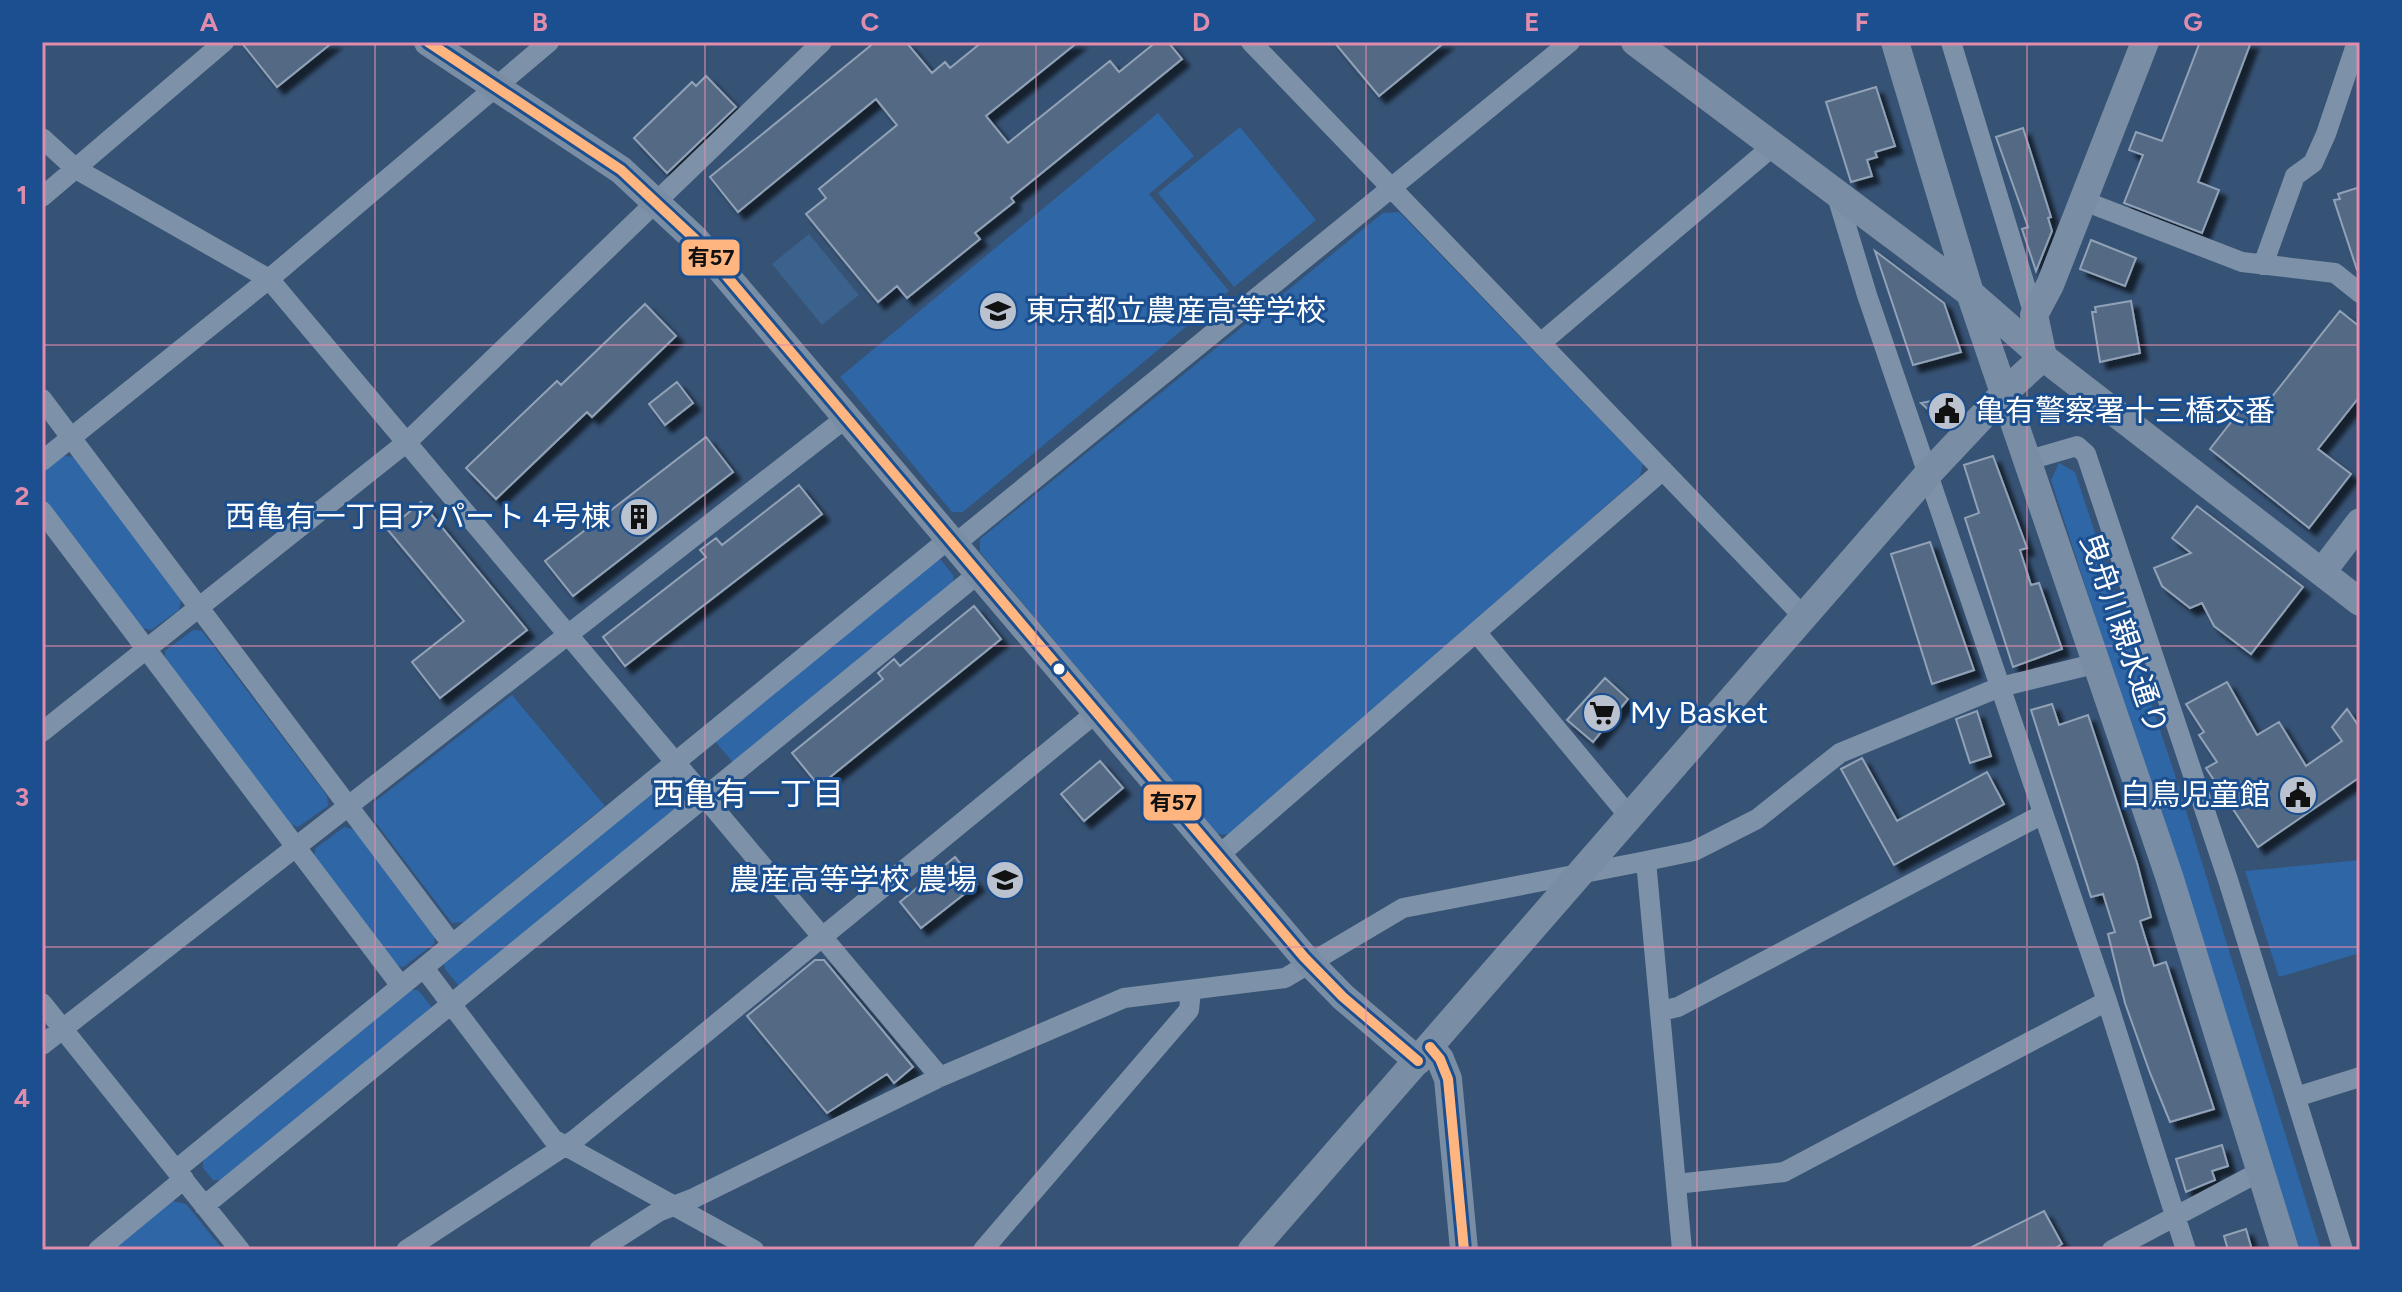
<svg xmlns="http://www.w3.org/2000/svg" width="2402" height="1292" font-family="Figtree,'Noto Sans JP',sans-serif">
  <defs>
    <filter id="shadow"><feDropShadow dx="7" dy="7" stdDeviation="2" flood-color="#0009"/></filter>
  </defs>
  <rect width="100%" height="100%" fill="#365274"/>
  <!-- green -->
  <path fill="#2f66a5" d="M1158,113L1194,156L1149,194L1229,291L963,512H952L840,377Z
    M1240,127L1316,220L1234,287L1158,193Z
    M1399,212L1643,464L1640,476L1233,835L1216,834L980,552V539L1383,213Z
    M64,456L75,457L181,600L179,610L151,630L137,627L42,502V472Z
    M2059,463L2075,472L2176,778L2321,1250H2300L2051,480Z
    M932,560H941L953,575L954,583L735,765L714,740Z
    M193,630L202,631L327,796L328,806L298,827L287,823L165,660V651Z
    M512,695L605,806L464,922L452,923L373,819V803Z
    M673,778L687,795V804L459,986L445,969L443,960L664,779Z
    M344,827L355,830L435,936L434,944L403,967L393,964L313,859L316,848Z
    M2360,860V953L2279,977L2245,871Z
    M411,990H418L431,1006L430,1011L222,1180H213L203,1168V1158Z
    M172,1201L186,1204L223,1250H113Z"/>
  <!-- water -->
  <path fill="#3b618d" d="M809,234L859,295L822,325L772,264Z"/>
  <!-- building -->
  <path fill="#526984" stroke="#92a2b6" stroke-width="2" filter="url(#shadow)" d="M241,42H333L277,87Z
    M875,42H906L932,73L945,62L950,68L982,42H1078L986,116L1008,143L1110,61L1119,72L1156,42H1168L1182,59L1011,198L1014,202L975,233L980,239L907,298L897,286L878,302L806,214L826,198L819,189L897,125L876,99L738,212L710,177Z
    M1334,42H1445L1379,96Z
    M2200,42H2251L2198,182L2219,190L2202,233L2124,203L2143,155L2129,150L2136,132L2162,141Z
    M706,76L736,107L667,173L634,138L692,82L696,86Z
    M1876,87L1895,146L1875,152L1877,157L1867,160L1872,176L1851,182L1826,102Z
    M2023,128L2051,217L2048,218L2052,231L2036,271L2022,229L2028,227L1996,137Z
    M2360,187V269L2357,270L2334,200L2340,199L2338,194Z
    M2091,240L2136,258L2125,286L2080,269Z
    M1875,251L1944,303L1961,352L1913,365Z
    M2131,301L2140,353L2100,362L2092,312H2096L2095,307Z
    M645,304L676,336L592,417L587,412L496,499L466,468L557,381L561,385Z
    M2340,311L2360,327V396L2318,449L2351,474L2309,528L2210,449L2250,398L2263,408Z
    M677,382L693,403L665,425L649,404Z
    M1946,398L1959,409L1946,425L1921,403Z
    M706,437L733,472L573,596L545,561Z
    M1993,456L2027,548L2020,550L2031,585L2039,583L2062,649L2013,667L1965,518L1979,513L1964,465Z
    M799,485L822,514L625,666L603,637L706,557L700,550L716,538L722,545Z
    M421,502L527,630L440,698L412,662L464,621L388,530Z
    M2197,506L2303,587L2251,654L2214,626L2202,603L2190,608L2162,586L2154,568L2191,553L2172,538Z
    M1930,542L1974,670L1932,684L1891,554Z
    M974,606L1001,639L819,786L792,753L883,679L878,673L894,659L900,666Z
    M1605,678L1628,699L1593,742L1567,720Z
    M2227,682L2257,735L2279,722L2306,766L2342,741L2332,727L2347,709L2360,728V777L2258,847L2206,768L2217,762L2199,735L2204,732L2186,704Z
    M2052,704L2059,725L2088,715L2137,863L2151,917L2140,921L2154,966L2166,962L2214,1109L2170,1122L2150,1073L2125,1003L2108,934L2115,932L2103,894L2091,897L2031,710Z
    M1977,711L1991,756L1970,763L1956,719Z
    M1862,758L1897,821L1987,772L2004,804L1894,865L1841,769Z
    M1100,761L1123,788L1084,821L1061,794Z
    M955,857L977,884L921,928L900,902Z
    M815,960H824L913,1067L894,1083L887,1074L827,1113L747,1016Z
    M2222,1145L2228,1166L2212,1171L2215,1180L2186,1192L2176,1159Z
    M2044,1211L2062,1244L2052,1250H1966Z
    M2246,1229L2252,1250H2228L2224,1236Z"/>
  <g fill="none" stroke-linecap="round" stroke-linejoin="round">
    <!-- street -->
    <path stroke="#7d92a8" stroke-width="20" d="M1251,42L1804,617
      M1951,42L2034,315
      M42,138L76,169L269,279L940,1077
      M1837,196L1867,295L2107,1001L2186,1250
      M42,197L224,42
      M2084,201L2242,262L2335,273L2360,293
      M2263,265L2295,176L2313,163L2326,134L2357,42
      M1542,342L1773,146
      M42,399L452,944
      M2029,460L2077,446L2086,454L2228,880L2343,1250
      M42,461L269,279L549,42
      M42,511L401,986
      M955,544L1570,42
      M1476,632L1629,816
      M42,732L407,442L822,42
      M1218,856L1663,470
      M1646,861L1694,851L1757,819L1840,753L2000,687L2098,663
      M424,968L553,1139L754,1250
      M42,1003L240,1250
      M1661,1011L1678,1007L2043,814
      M42,1045L847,417
      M2296,1097L2360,1077
      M177,1169L950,538
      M1676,1184L1784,1172L2107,1001
      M204,1206L979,573
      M98,1250L184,1179
      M406,1250L577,1138L1098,711
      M599,1250L658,1212L694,1198L940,1077L1124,998L1285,978L1403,908L1646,861L1682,1250
      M983,1250L1189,1010L1191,991
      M2112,1250L2261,1171"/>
    <!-- secondary -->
    <path stroke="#798da4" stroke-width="28" d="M428,42L621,170L695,239L1304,957L1343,997L1418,1061
      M1635,42L1970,293L2043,357L2360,602
      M1895,42L1970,293L2169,876L2285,1250
      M2322,572L2360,522
      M1430,1047L1440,1059L1448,1079L1464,1250
      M1252,1250L1928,474L2006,391L2043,357L2034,315L2050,285L2145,42"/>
    <defs>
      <path id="bus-1" d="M428,42L621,170L695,239L1304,957L1343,997L1418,1061
        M1430,1047L1440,1059L1448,1079L1464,1250"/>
    </defs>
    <!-- bus-1 casing -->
    <use href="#bus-1" stroke="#1b4f8f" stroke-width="16"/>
    <!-- bus-1 -->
    <use href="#bus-1" stroke="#ffb580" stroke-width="10"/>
  </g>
  <!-- grid -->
  <path fill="none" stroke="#e08cad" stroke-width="2" stroke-opacity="0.55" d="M375,42V1250M705,42V1250M1036,42V1250M1366,42V1250M1697,42V1250M2027,42V1250M42,345H2360M42,646H2360M42,947H2360"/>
  <!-- icons -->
  <defs>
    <symbol id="school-disc" viewBox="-11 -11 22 22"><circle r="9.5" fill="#b9c2ce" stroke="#1b4f8f"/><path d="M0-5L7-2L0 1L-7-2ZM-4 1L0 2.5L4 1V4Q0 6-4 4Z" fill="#111"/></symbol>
    <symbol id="civic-disc" viewBox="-11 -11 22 22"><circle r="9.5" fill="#b9c2ce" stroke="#1b4f8f"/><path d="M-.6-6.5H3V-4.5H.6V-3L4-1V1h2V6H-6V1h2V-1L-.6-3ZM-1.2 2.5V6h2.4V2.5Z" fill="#111"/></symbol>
    <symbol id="building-disc" viewBox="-11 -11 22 22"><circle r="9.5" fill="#b9c2ce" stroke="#1b4f8f"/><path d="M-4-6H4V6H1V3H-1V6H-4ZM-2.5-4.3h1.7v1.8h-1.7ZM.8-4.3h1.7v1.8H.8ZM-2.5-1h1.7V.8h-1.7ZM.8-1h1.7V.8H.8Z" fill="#111"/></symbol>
    <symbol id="supermarket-disc" viewBox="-11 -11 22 22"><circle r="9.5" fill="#b9c2ce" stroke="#1b4f8f"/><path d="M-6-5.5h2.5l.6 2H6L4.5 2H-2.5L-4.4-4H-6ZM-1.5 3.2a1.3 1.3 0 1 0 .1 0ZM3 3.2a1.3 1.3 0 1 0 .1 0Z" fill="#111"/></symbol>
  </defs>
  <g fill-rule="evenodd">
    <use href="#school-disc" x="976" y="289" width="44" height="44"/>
    <use href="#civic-disc" x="1925" y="389" width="44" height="44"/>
    <use href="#building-disc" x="617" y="495" width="44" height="44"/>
    <use href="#supermarket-disc" x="1580" y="691" width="44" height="44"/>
    <use href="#civic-disc" x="2276" y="773" width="44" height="44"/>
    <use href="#school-disc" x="983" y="858" width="44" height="44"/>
  </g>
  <!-- markers -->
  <circle fill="#fff" stroke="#1b4f8f" stroke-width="3" cx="1059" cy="669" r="7"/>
  <g text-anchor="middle" stroke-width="6" stroke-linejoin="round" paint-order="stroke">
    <!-- poi labels -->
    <g font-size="30" fill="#fff" stroke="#1b4f8f" text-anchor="start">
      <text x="1026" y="321">東京都立農産高等学校</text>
      <text x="1975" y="421">亀有警察署十三橋交番</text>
      <text x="611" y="527" text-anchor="end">西亀有一丁目アパート 4号棟</text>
      <text x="1630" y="723">My Basket</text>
      <text x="2270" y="805" text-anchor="end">白鳥児童館</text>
      <text x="977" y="890" text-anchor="end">農産高等学校 農場</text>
    </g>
    <!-- street labels -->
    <g font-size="30" fill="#fff" stroke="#1b4f8f">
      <text transform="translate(2124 634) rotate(71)" y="10">曳舟川親水通り</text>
    </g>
    <!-- neighbourhood labels -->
    <g font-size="32" fill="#fff" stroke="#1b4f8f">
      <text x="748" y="805">西亀有一丁目</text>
    </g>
  </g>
  <g stroke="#1b4f8f" stroke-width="3">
    <rect x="680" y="238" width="61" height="39" rx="8" fill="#ffb580"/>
    <rect x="1142" y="783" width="61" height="39" rx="8" fill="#ffb580"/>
  </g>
  <g font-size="22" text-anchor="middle" font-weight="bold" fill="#111">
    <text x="711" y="265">有57</text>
    <text x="1173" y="810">有57</text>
  </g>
  <!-- border -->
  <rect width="2402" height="1292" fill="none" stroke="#1b4f8f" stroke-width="88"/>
  <rect x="44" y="44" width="2314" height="1204" fill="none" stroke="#e08cad" stroke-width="3"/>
  <g font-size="26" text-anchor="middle" font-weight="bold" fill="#e08cad">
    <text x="209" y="31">A</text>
    <text x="540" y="31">B</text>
    <text x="870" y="31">C</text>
    <text x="1201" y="31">D</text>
    <text x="1532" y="31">E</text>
    <text x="1862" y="31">F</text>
    <text x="2193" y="31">G</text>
    <text x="22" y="204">1</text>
    <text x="22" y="505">2</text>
    <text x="22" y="806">3</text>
    <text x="22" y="1107">4</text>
  </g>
</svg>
